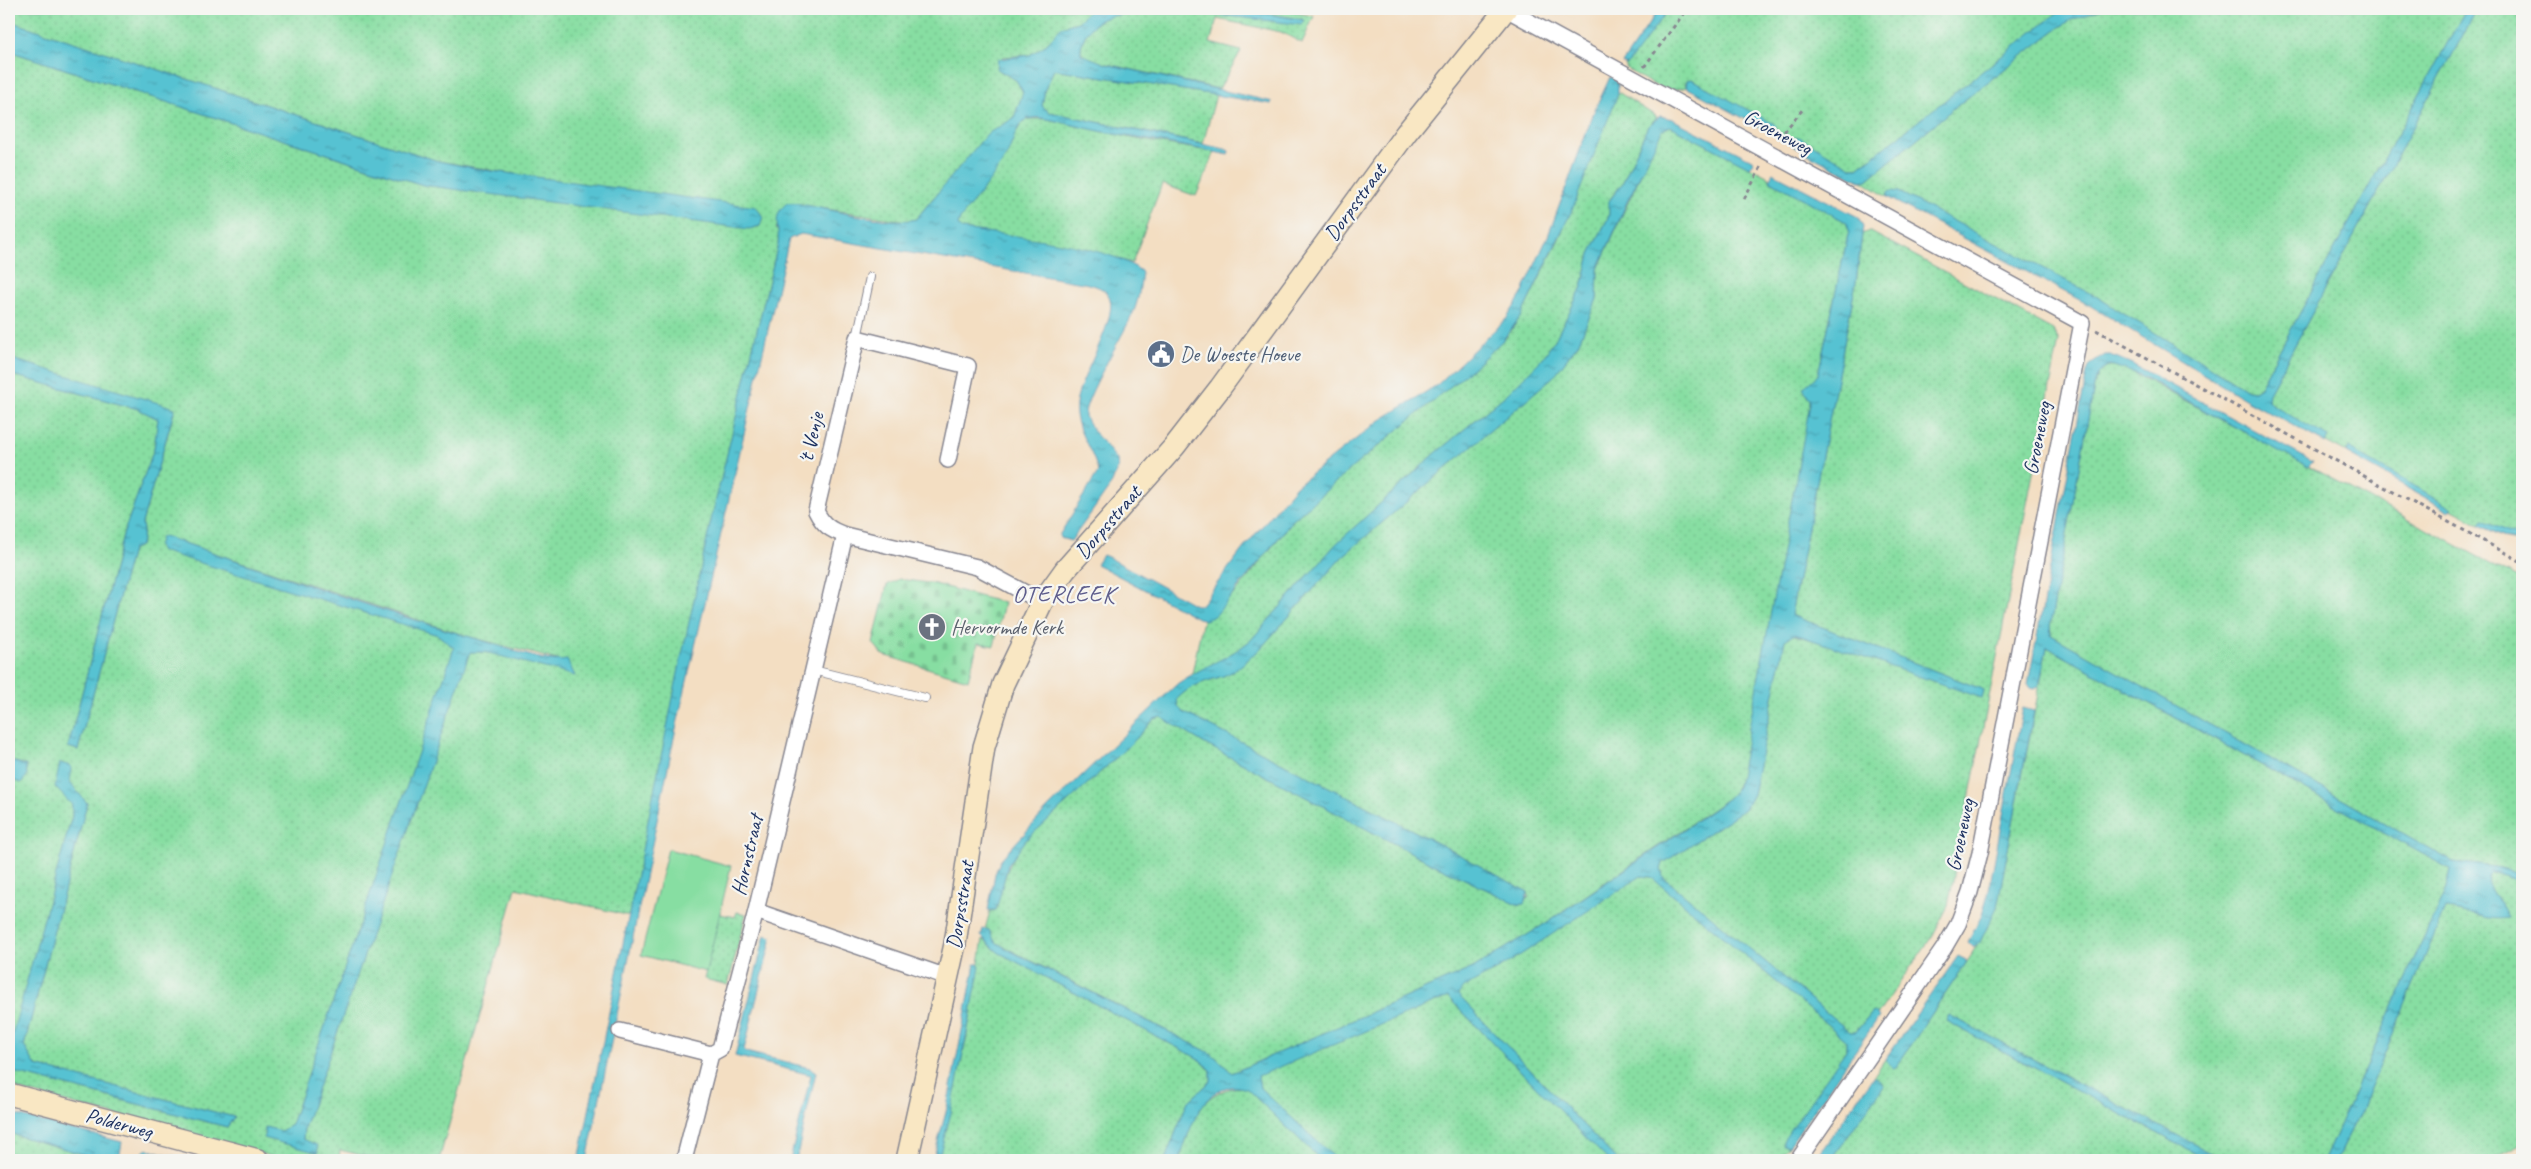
<svg xmlns="http://www.w3.org/2000/svg" width="2531" height="1169" font-family="Caveat,sans-serif">
  <defs>
    <pattern id="green-dots" width="8" height="8" patternUnits="userSpaceOnUse" patternTransform="scale(1.25)"><rect width="8" height="8" fill="#87dea2"/><path d="M2 2h.1M6 6h.1" fill="none" stroke="#74bf8e" stroke-width="1.8" stroke-linecap="round"/></pattern>
    <pattern id="cemetery-stones" width="16" height="16" patternUnits="userSpaceOnUse" patternTransform="scale(1.25)"><rect width="16" height="16" fill="#87dea2"/><path d="M2 7V4a2 2 0 0 1 4 0v3zM10 15v-3a2 2 0 0 1 4 0v3z" fill="#74bf8e"/></pattern>
    <pattern id="water-ripples" width="26" height="14" patternUnits="userSpaceOnUse" patternTransform="scale(1.25)"><rect width="26" height="14" fill="#57c2d2"/><path d="M2 4q2-2 4 0t4 0M15 11q2-2 4 0t4 0" fill="none" stroke="#479eae"/></pattern>
  </defs>
  <rect width="100%" height="100%" fill="#f6f6f2"/>
  <filter id="ink" filterUnits="userSpaceOnUse"><feTurbulence type="fractalNoise" baseFrequency=".02" numOctaves="2"/><feDisplacementMap in="SourceGraphic" scale="10" xChannelSelector="R" yChannelSelector="G"/><feConvolveMatrix kernelMatrix="1 2 1 2 8 2 1 2 1" color-interpolation-filters="sRGB"/></filter>
  <filter id="wash" filterUnits="userSpaceOnUse"><feTurbulence type="fractalNoise" baseFrequency=".0096" numOctaves="4" result="noise"/><feDisplacementMap in="SourceGraphic" scale="20" xChannelSelector="R" yChannelSelector="G"/><feGaussianBlur stdDeviation="1.12" result="paint"/><feColorMatrix in="noise" values="0 0 0 0 0 0 0 0 0 0 0 0 0 0 0 0 0 1.4 0 .05"/><feComposite in="paint" operator="in"/></filter>
  <g filter="url(#wash)">
    <rect width="100%" height="100%" fill="#f3dec2"/>
    <!-- green -->
    <path fill="url(#green-dots)" stroke="#518680" fill-rule="evenodd" d="M9,9H1091L1078,22L1061,27L1047,44L1030,55L1002,57L1000,71L1016,80L1023,92L1014,118L1007,123L934,197L916,219L909,221L892,219L787,203L776,229L779,233L778,244L712,517L629,916L516,888L439,1160H381L340,1150L339,1159L342,1160H285L9,1087V1071L227,1127L234,1117L36,1066L24,1046L87,803L70,783L60,763L72,805V816L9,1049V779L21,783L26,765L9,760V374L138,409L158,418L154,449L123,535L68,747L78,750L132,550L141,545L143,531L142,523L175,409L9,358V51L423,185L760,226L763,217L438,161L9,21ZM169,538L467,636L561,661L470,651L304,1128L303,1139L265,1128L281,1131L291,1125L455,648L438,635Z
      M1238,9H1292L1291,12L1314,16L1302,43L1281,32L1217,19L1210,43L1241,51L1219,89L1094,61L1081,54C1079,40 1091,24 1105,18C1119,13 1139,14 1154,13C1203,12 1253,16 1302,19Z
      M1669,9H2063L1858,168H1853L1792,143L1793,145L1770,132L1772,131L1692,79L1687,80L1685,84L1687,87C1662,95 1648,81 1627,69L1625,65Z
      M2102,9H2466L2259,388L2254,391L2247,390L2097,297L1899,192H1888L1887,197L1862,181L1867,180L1954,108L2058,28L2071,20Z
      M2477,9H2522V547L2326,442L2272,405L2268,400L2269,393Z
      M1054,69L1216,95L1203,144L1049,112L1042,106L1045,89Z
      M1618,92L1657,117L1648,126L1622,184L1610,199L1609,216L1590,254L1582,287L1555,340L1542,359L1507,394L1437,452L1336,544L1251,640L1226,659L1192,674L1203,619L1206,620L1238,590L1293,520L1354,466L1474,367L1508,335L1521,316L1558,241Z
      M1030,119H1047L1136,139L1215,152L1196,196L1162,184L1132,263C1076,245 1019,237 961,229L958,225L960,219L1018,129L1024,121Z
      M1670,126L1769,177V180L1846,222L1849,230L1818,375L1804,391L1810,399V404L1803,448L1741,778L1733,795L1537,929L1473,968L1232,1073L1212,1054L995,942L989,930L985,929L990,911L996,910C1003,880 1007,864 1026,840L1133,742L1154,719L1161,717L1207,745L1433,864L1517,904L1522,905L1529,897L1528,892L1443,846L1183,712L1178,707L1177,699C1191,684 1205,682 1223,676C1237,670 1248,659 1259,650L1343,556L1554,376L1578,344L1597,299L1598,269L1658,136L1662,130Z
      M1869,231L2053,330L2059,341L1948,906L1933,935L1878,1014L1871,1013L1856,1032H1850L1663,877L1661,869L1663,863L1745,809L1753,794L1785,640L1791,634L1838,647L1982,697L1984,690L1791,615L1856,282L1862,234Z
      M2108,366H2120L2522,580V875L2494,867L2453,862L2051,635L2050,626L2094,387L2098,373Z
      M2047,647L2450,869L2446,889L2324,1160H2224L1949,1015L1946,1021L2208,1160H1830L1884,1086L1877,1078L1873,1077L1885,1059L1893,1067H1896L1979,944L1997,906Z
      M2491,872L2522,882V1144L2491,1160H2336L2361,1110L2445,909C2467,911 2486,918 2507,918L2488,882L2487,876Z
      M1646,875L1651,877L1846,1040V1050L1786,1146H1789L1775,1160H1617L1458,995L1461,989L1505,965L1637,877Z
      M737,912L746,914L728,985L704,979L720,914L735,917Z
      M983,939L998,952L1199,1059L1211,1071V1081L1187,1103L1165,1160H938L966,1041Z
      M1448,997L1608,1160H1337L1260,1088L1258,1076L1261,1073Z
      M1242,1087L1247,1089L1321,1160H1179C1193,1124 1196,1090 1242,1087Z
      M9,1133L103,1160H9Z"/>
    <!-- cemetery -->
    <path fill="url(#cemetery-stones)" stroke="#518680" d="M899,579L935,584L1004,603L994,646L978,643L968,680L883,655L873,643L887,585Z"/>
    <!-- pitch -->
    <path fill="#87dea2" stroke="#518680" d="M668,849L731,866L706,972L641,955Z"/>
    <!-- water -->
    <path fill="url(#water-ripples)" stroke="#397898" d="M1091,9H1238L1304,20L1301,25C1250,18 1202,12 1151,13C1137,14 1119,13 1105,18C1091,23 1079,40 1081,54L1106,64L1273,102L1271,104L1054,69L1045,89L1042,106L1049,112L1225,149L1229,151L1228,155C1173,142 1116,137 1061,122C1051,120 1033,114 1024,121C1014,130 1012,147 1005,158C992,180 975,199 960,219L958,225L961,229C1005,235 1110,244 1142,272C1140,286 1139,300 1133,313C1125,332 1082,402 1085,416C1089,429 1109,448 1117,460L1118,467L1111,485L1071,541L1060,538V534L1098,472C1093,448 1073,430 1076,404C1078,378 1124,312 1107,293C1099,284 1082,283 1071,281L801,234L789,239L675,733L587,1160H579L677,678L712,516L778,244C780,227 771,216 787,203H796C822,208 894,226 916,219L987,134L1014,118L1023,92L1016,80L997,69L998,59L1030,55L1047,44L1061,27L1078,22Z
      M1659,9H1669L1627,65L1622,63Z
      M2102,9L2071,20L2058,28L1954,108L1867,180L1860,181L1794,147L1792,143L1794,138L1799,137L1853,168H1858L2061,10Z
      M2466,9H2477L2269,393L2268,400L2272,405L2328,437L2325,443L2248,401L2089,305L1887,197L1888,192L1892,191L1899,192L2097,297L2247,390L2254,391L2259,388Z
      M9,21L438,161L484,170L756,207L763,217L760,226L749,229L423,185L9,51Z
      M1610,77L1618,80V94L1572,210L1521,316L1502,341L1474,367L1354,466L1293,520L1216,615L1206,620L1198,618L1096,564L1103,555L1108,557L1195,605H1201L1242,550L1296,486L1379,421L1437,385L1507,318L1522,294L1548,236L1594,112Z
      M1691,79L1774,124L1776,126L1769,132L1686,87L1687,80Z
      M1660,116L1672,119L1752,160L1753,163L1749,167L1670,126L1662,130L1627,202L1598,269L1597,299L1578,344L1554,376L1343,556L1259,650C1248,659 1237,671 1223,676C1205,682 1191,684 1177,699L1178,707L1183,712L1443,846L1528,892L1525,904H1517L1433,864L1207,745L1161,717L1154,719L1133,742L1026,840L1008,865L996,910H988L995,874L1001,859L1047,809L1177,684C1201,667 1228,659 1251,640L1336,544L1437,452L1507,394L1542,359L1555,340L1582,287L1590,254L1609,216V201L1622,184L1648,126Z
      M1773,173L1858,217L1863,226L1856,282L1791,615L1984,690L1982,698L1795,634L1785,640L1753,794L1745,809L1663,863L1661,869L1663,877L1850,1032H1856L1871,1013L1875,1012L1879,1017L1789,1146L1783,1145V1141L1846,1050V1040L1651,877L1641,876L1505,965L1462,989L1458,995L1617,1160H1608L1448,997L1258,1076L1260,1088L1337,1160H1321L1247,1089C1203,1075 1190,1131 1179,1160H1165L1187,1103L1211,1081V1070L1199,1059L998,952L981,936L983,929L989,930L995,942L1011,951L1212,1054L1232,1073L1473,968L1537,929L1654,850L1725,801L1738,787L1810,404V399L1803,388L1818,375L1849,230L1846,222L1769,180Z
      M2105,355H2111L2132,364L2313,462L2308,467L2140,375L2111,365C2099,368 2096,376 2094,387L2050,626L2051,635L2453,862L2494,867L2522,875V882L2491,872L2487,876L2488,882L2508,918C2487,922 2466,910 2445,909L2361,1110L2336,1160H2324L2446,889L2450,869L2047,647L2039,686L2035,689L2029,688L2028,684L2087,372L2090,365Z
      M9,358L175,408L142,523L143,531L141,545L132,550L78,750L68,747L123,535L154,449L158,419L138,409L9,374Z
      M2348,448L2453,508L2449,511L2346,453Z
      M2483,521L2518,536L2522,529V546L2480,525Z
      M161,537L169,538C275,573 380,611 487,642C508,648 546,664 567,660L575,676L485,652H470L304,1128L303,1139L317,1145L318,1153L264,1138L265,1127L281,1131L291,1125L454,648L438,635L161,551L158,546Z
      M2023,708L2034,711L1997,907L1979,944L1974,948L1968,942L1982,915L1988,895Z
      M9,761L26,765L27,776L21,783L9,779Z
      M60,763L71,766L70,783L87,803L24,1046L36,1066L234,1117L227,1127L9,1071L10,1043L72,816V805L55,787Z
      M765,935L772,937L744,1050L746,1052L810,1068L816,1072L796,1160H790L811,1075L735,1056Z
      M1958,956L1966,960V963L1896,1067L1893,1068L1885,1059Z
      M975,964H978L980,967L951,1113L938,1160H933L946,1112Z
      M1949,1015L2224,1160H2208L1946,1021Z
      M1873,1077L1877,1078L1884,1086L1830,1160H1815Z
      M9,1113L122,1142L120,1154L103,1160L9,1133Z
      M147,1149L190,1160H143V1152Z"/>
  </g>
  <g filter="url(#ink)">
    <g fill="none" stroke-linecap="round" stroke-linejoin="round">
      <defs>
        <path id="lane" d="M857,338L870,277
          M813,670L925,698"/>
        <path id="street" d="M1506,9L2082,323L1980,853L1970,892L1958,924L1944,948L1798,1160
          M948,460L968,366L857,338L816,511C823,525 830,530 845,535L977,567L1042,602
          M845,535L756,911L947,977
          M620,1031L711,1054
          M684,1160L711,1054L720,1049L756,911"/>
        <path id="secondary" d="M9,1094L258,1160
          M907,1160L955,944L984,747L1003,684L1042,602L1065,570L1174,447L1220,388L1406,133L1506,9"/>
      </defs>
      <!-- lane casing -->
      <use href="#lane" stroke="#878690" stroke-width="10"/>
      <!-- street casing -->
      <use href="#street" stroke="#878690" stroke-width="18"/>
      <!-- secondary casing -->
      <use href="#secondary" stroke="#878690" stroke-width="24"/>
      <!-- path -->
      <path stroke="#878690" stroke-width="3" stroke-dasharray="4 4" stroke-linecap="butt" d="M1644,67L1687,9
        M1779,138L1803,109
        M1744,199L1761,167
        M2096,330L2522,562"/>
      <!-- lane -->
      <use href="#lane" stroke="#fff" stroke-width="8"/>
      <!-- street -->
      <use href="#street" stroke="#fff" stroke-width="15"/>
      <!-- secondary -->
      <use href="#secondary" stroke="#f9e7c3" stroke-width="21"/>
    </g>
  </g>
  <!-- icons -->
  <defs>
    <symbol id="civic-disc" viewBox="-11 -11 22 22"><circle r="9.5" fill="#5c6f8a" stroke="#f6f6f2"/><path d="M-.6-6.5H3V-4.5H.6V-3L4-1V1h2V6H-6V1h2V-1L-.6-3ZM-1.2 2.5V6h2.4V2.5Z" fill="#fff"/></symbol>
    <symbol id="church-disc" viewBox="-11 -11 22 22"><circle r="9.5" fill="#6b7280" stroke="#f6f6f2"/><path d="M-1.2-6h2.4v3.5h3.3v2.4h-3.3V6h-2.4V-.1h-3.3v-2.4h3.3Z" fill="#fff"/></symbol>
  </defs>
  <g fill-rule="evenodd">
    <use href="#civic-disc" x="1145" y="338" width="32" height="32"/>
    <use href="#church-disc" x="916" y="611" width="32" height="32"/>
  </g>
  <g text-anchor="middle" stroke-width="4.5" stroke-linejoin="round" paint-order="stroke">
    <!-- street labels -->
    <g font-size="21" fill="#1b2f5e" stroke="#f6f6f2">
      <text transform="translate(1778 132) rotate(28)" y="7">Groeneweg</text>
      <text transform="translate(1355 202) rotate(-54)" y="7">Dorpsstraat</text>
      <text transform="translate(811 438) rotate(-77)" y="7">'t Venje</text>
      <text transform="translate(2037 438) rotate(-79)" y="7">Groeneweg</text>
      <text transform="translate(1108 522) rotate(-49)" y="7">Dorpsstraat</text>
      <text transform="translate(1960 835) rotate(-78)" y="7">Groeneweg</text>
      <text transform="translate(747 855) rotate(-77)" y="7">Hornstraat</text>
      <text transform="translate(960 905) rotate(-81)" y="7">Dorpsstraat</text>
      <text transform="translate(119 1123) rotate(15)" y="7">Polderweg</text>
    </g>
    <!-- service labels -->
    <g font-size="21" fill="#4e5e75" stroke="#f6f6f2" text-anchor="start">
      <text x="1180" y="361">De Woeste Hoeve</text>
    </g>
    <!-- worship labels -->
    <g font-size="21" fill="#5b616d" stroke="#f6f6f2" text-anchor="start">
      <text x="951" y="634">Hervormde Kerk</text>
    </g>
    <!-- quarter labels -->
    <g font-size="24" letter-spacing="1" fill="#5e5d8c" stroke="#f6f6f2">
      <text x="1064" y="602">OTERLEEK</text>
    </g>
  </g>
  <!-- margin -->
  <rect width="2531" height="1169" fill="none" stroke="#f6f6f2" stroke-width="30"/>
</svg>
